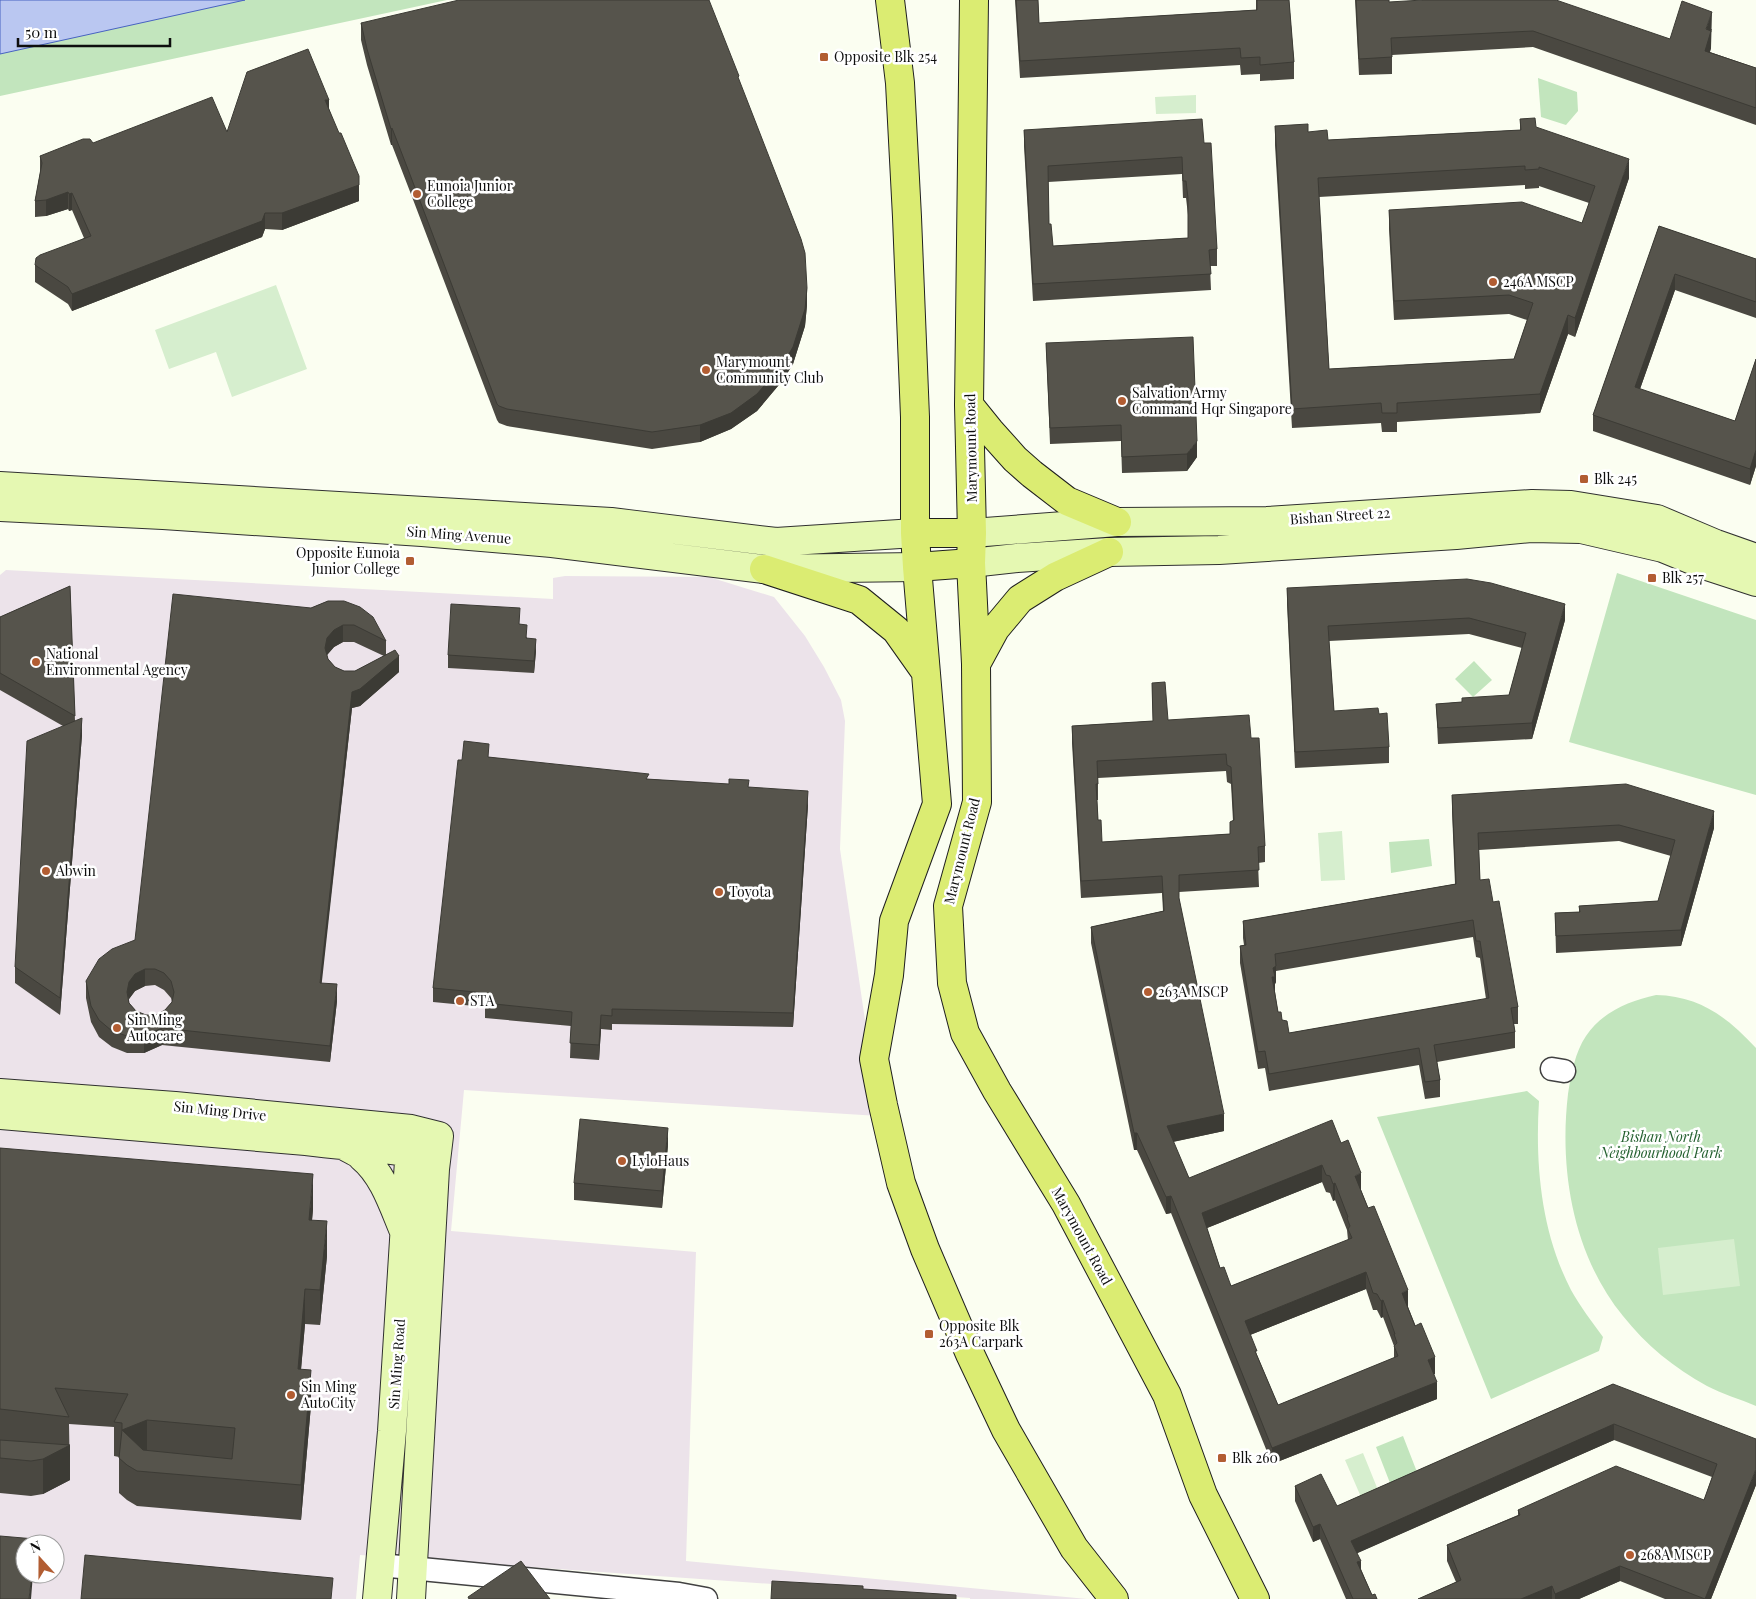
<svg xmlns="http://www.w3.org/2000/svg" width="1756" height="1599" font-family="'Playfair Display',serif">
  <rect width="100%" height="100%" fill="#fbfef1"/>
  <!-- industrial -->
  <path fill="#ece3ea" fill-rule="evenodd" d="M6,570L553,599V578L565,576L709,577L774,597L805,636L824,667L841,700L845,721L840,849L879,1116L464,1090L451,1231L696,1252L686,1561L1087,1599H970V1598L360,1555L356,1599H0V575ZM25,1544H55V1574H25Z"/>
  <!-- green -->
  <path fill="#c2e5bd" d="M0,0H447L0,96Z
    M1538,78L1577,92L1578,111L1566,125L1541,117Z
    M1617,573L1756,620V795L1569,742Z
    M1474,661L1492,680L1473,697L1455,679Z
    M1429,839L1432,866L1391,873L1389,842Z
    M1656,995C1700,996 1727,1017 1756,1048V1406C1740,1399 1722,1394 1707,1386C1674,1368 1646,1345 1623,1316C1573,1255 1559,1170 1568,1094C1571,1075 1575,1052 1586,1036C1602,1012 1629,1001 1656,995Z
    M1527,1091L1539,1101C1535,1164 1541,1232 1571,1290C1580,1306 1592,1322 1603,1337L1599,1351L1491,1399L1377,1117Z
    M1403,1436L1417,1472L1390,1483L1376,1447Z"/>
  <!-- pitch -->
  <path fill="#d6eece" d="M1196,95V113L1156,114L1155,97Z
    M276,285L307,369L232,397L216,352L169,369L155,330Z
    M1342,831L1345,880L1321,881L1318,833Z
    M1734,1239L1740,1286L1663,1295L1658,1248Z
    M1363,1453L1378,1490L1361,1497L1345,1460Z"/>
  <!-- water -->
  <path fill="#bac7f1" stroke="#4762c1" d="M0,0H245L0,54Z"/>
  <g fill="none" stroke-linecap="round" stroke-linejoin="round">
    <defs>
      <path id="street" d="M1552,1069L1564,1071
        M380,1565L679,1594L706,1599"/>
      <path id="secondary" d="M0,486L611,522L776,542L915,533
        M0,507L163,515L422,532L552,543L764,569L917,567
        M972,533L1117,522L1267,521L1532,504L1571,505L1657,519L1716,544L1756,558
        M971,563L1017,558L1109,552L1219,550L1456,535L1531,528L1581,529L1663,548L1707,566L1756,582
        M0,1093L175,1106L411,1129L439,1136L435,1169L411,1599
        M0,1115L306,1141C347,1146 387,1148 428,1155
        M345,1146C351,1150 358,1152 362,1157C383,1174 393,1205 403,1229
        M377,1599L392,1431L411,1129"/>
      <path id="primary" d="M890,0L900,83L907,217L915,417V533L917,567L937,804L894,921L889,975L874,1059L883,1105L901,1183L925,1249L970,1354L1006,1430L1074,1548L1114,1599
        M974,0L969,405L972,533L971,563L976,664L977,802L948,906L952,983L965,1033L997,1091L1066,1204L1167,1395L1203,1495L1255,1599
        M969,405L990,431L1015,459L1032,474L1067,501L1117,522
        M915,533H972
        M917,567L971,563
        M764,569L859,600L896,630L925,671
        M976,664L995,629L1020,599L1055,577L1109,552"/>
    </defs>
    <!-- street casing -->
    <use href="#street" stroke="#414141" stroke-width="25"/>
    <!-- secondary casing -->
    <use href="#secondary" stroke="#303030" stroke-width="30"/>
    <!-- primary casing -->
    <use href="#primary" stroke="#1f1f1f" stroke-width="30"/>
    <!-- street -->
    <use href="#street" stroke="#fff" stroke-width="22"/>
    <!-- secondary -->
    <use href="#secondary" stroke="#e5f8b2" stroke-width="28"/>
    <!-- primary -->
    <use href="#primary" stroke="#dbec72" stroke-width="28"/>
  </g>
  <!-- wall -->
  <path fill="#4a4841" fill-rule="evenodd" d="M1015,0H1038L1039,23L1256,10V0H1289L1294,62V79L1260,81V74L1241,75L1240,65L1020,78Z
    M1355,0H1389V2L1670,39L1712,29L1711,32V48L1710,52L1756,68V125L1533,47L1392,55V74L1359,75Z
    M361,23L739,81L807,305L805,326L793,364L783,380L757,411L731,429L700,442L652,449L507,426L499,423L497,420L409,189L392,145H391L367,65L361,40Z
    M329,109L359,192V201L282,230L265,229L262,237L72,311L68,304L35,282V265L84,238L72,210L69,211L68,209L46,216L35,217V201L40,173V156L93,143L227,132Z
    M1520,119L1629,178L1575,337L1568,334L1540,413L1397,422V432H1382L1381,423L1292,428L1275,145V126L1308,132L1328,140L1520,130ZM1525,185V189L1539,188V186L1589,203L1582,223L1389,210V229L1394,320L1509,314L1527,320L1514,359L1329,369L1319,197Z
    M1024,130L1204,143L1217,249V266H1210L1211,290L1033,301L1024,146ZM1182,174L1183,198H1186L1188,215V238L1053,246L1049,224L1048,182Z
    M1659,226L1756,259V318L1675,290L1640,389L1735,421L1756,359V466L1750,485L1593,431V415Z
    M1046,343L1197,457L1187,471L1122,473L1121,441L1050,444Z
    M70,586L75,721L82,735L60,1015L15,983V967L63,726L0,690V617Z
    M1287,588L1565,620L1532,739L1438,744L1436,704L1462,702L1509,695L1522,648L1469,634L1329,641L1334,711L1379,714L1389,747V763L1295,768L1287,604Z
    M328,601L386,641V655L399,672L360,706L352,708L321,983L337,1001L330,1062L162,1045L144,1053H127L112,1047L99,1037L91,1022L86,998V981L135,940L311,608ZM343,642H354L384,656L355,671H344L335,667L328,659L327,655L334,647ZM155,985L164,990L171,998L172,1002L165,1010L156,1015H146L136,1011L129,1003V999L135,991L145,986Z
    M520,624L527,638L536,651L534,673L448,668V655Z
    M1152,683L1168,720L1251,738L1265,846V862L1258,863L1259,887L1179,892V898L1224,1131L1173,1142L1189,1178L1341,1143L1361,1190L1435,1374H1434L1437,1399L1272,1464L1171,1213L1166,1214L1137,1150H1134L1091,943V927L1163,911L1162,893L1081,898L1072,743V726L1153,721ZM1226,771L1227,782L1231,784L1233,821L1230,822V834L1102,842L1098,820L1097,800H1098V778ZM1322,1182L1326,1192L1330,1193L1333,1201L1335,1200L1347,1230L1348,1240L1231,1286L1220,1268L1207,1228ZM1366,1289L1373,1310H1377L1381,1318L1383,1317L1394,1346V1358L1278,1405L1257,1355L1250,1335Z
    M489,757L649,779L749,787L808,805L793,1027L612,1024V1030L601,1029L599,1060L570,1058L571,1026L485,1018V1007L433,1002V988L462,760Z
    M1452,795L1714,828L1681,946L1556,953L1555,913L1579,912V906L1658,901L1671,856L1619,841L1479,850L1480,880L1493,902L1518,1007V1024H1514L1515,1032V1048L1437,1062L1440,1080V1097L1425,1099L1419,1065L1269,1091L1265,1068L1258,1069L1240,963V946L1244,945L1243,938V921L1455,884L1452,811ZM1473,937L1476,957L1480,958L1486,999L1289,1033L1278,1012L1275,992V984L1276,982V971Z
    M668,1145L662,1208L574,1200V1183Z
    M0,1148L313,1209L312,1220L327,1256L320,1325L305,1324L301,1369L311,1405L301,1520L137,1506L127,1500L119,1493V1457L114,1456V1427L69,1424L70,1480L43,1494L31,1496L0,1493Z
    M1613,1384L1756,1485L1711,1599H1665L1620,1581L1579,1599H1418L1456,1582L1447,1561V1545L1518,1515V1510L1704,1500L1712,1477L1614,1440L1357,1553L1361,1569L1372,1595L1377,1599H1346L1320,1539L1313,1542L1295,1501V1486L1337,1506Z"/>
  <!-- shaded-wall -->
  <path fill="#3c3b35" d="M1712,12L1711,48L1705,67V51L1706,29Z
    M325,100H329V116Z
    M392,128V145H391V129Z
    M1629,159V178L1575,337V318Z
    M359,176V201L282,230V213Z
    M68,192V209L46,216V200Z
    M72,193V210L69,211V194Z
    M265,213V229L262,237L72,311V294Z
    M1675,274V290L1635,403V387Z
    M807,288V305L805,326L793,364L783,380L757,411L731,429L700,442V425Z
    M1568,315V334L1540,413V394Z
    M1197,441V457L1187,471V454Z
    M1756,450V466L1750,485V469Z
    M1565,604V620L1532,739V723Z
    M343,625V642L334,647L327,655L325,648L327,638L334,630Z
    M536,639V651L534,673V661Z
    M399,656V672L360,706L352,708L320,999V983L352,692Z
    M82,718V735L60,1015V998Z
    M808,791V805L793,1027V1013Z
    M1714,811V828L1681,946V930Z
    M1276,966V982L1275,984V993L1272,977L1273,968Z
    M145,969V986L135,991L129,999L127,992L129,982L135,974Z
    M337,984V1001L330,1062V1046Z
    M601,1015V1029L599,1060V1045Z
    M162,1028V1045L144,1053V1036Z
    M1224,1114V1131L1167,1143V1126Z
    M668,1128V1145L662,1208V1191Z
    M1134,1133H1137V1150H1134Z
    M1322,1165V1182L1202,1230V1213Z
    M1361,1173V1190L1355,1193V1176Z
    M313,1174V1209L309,1254V1220Z
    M1335,1183V1200L1333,1201V1184Z
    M1171,1196V1213L1166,1214V1197Z
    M327,1221V1256L320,1325V1290Z
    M1366,1272V1289L1245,1337V1321Z
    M305,1289V1324L298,1404V1369Z
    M1408,1290V1307L1402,1310V1293Z
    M1383,1300V1317L1381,1318V1301Z
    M1435,1357V1374L1428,1377V1360Z
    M311,1370V1405L301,1520V1485Z
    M1437,1382V1399L1272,1464V1448Z
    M147,1420V1454L122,1430Z
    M1614,1424V1440L1351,1556V1541Z
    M70,1445V1480L43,1494V1459Z
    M1756,1469V1485L1711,1599H1705Z
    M1320,1524V1539L1313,1542V1527Z
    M1361,1561V1576L1357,1562Z
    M1620,1566V1581L1579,1599H1555V1594Z
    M32,1574H33L31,1599H29Z
    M1552,1586V1599H1521Z"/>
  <!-- building -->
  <path fill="#56544c" stroke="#3c3b35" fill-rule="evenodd" d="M459,0H709L739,76L738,77L801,239L805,253L807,288L805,309L793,347L783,364L757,394L731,413L700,425L652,432L507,409L499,406L497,404L409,172L392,128L391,129L367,49L361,23Z
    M1016,0H1038L1039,23L1257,10V0H1289L1294,62L1260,65V57L1241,58L1240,48L1020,61Z
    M1356,0H1389V2L1423,0H1556L1670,39L1682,1L1712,12L1706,29L1711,31L1705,51L1756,68V108L1533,31L1391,38L1392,57L1359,59Z
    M308,49L329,100H325L339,133H341L359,176V185L282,213H265L262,221L72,294L68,287L35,265L36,258L40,255L91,236L72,193L69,194L68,192L46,200L35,201L42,163L40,156L83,139H90L93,143L212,97L227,132L247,72Z
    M1535,118L1536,127L1629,159L1575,318L1568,315L1540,394L1397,403V413H1382L1381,403L1292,409L1275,126L1308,124V132L1327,130L1328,140L1521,130L1520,119ZM1525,166V170L1539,169V167L1595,186L1582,223L1522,202L1389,210L1394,301L1509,295L1533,303L1514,359L1329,369L1318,178Z
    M1202,119L1204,143H1211L1217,249L1209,250L1211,274L1033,284L1024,130ZM1182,157L1183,181H1186L1188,198V238L1053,246L1051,224H1049L1048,166Z
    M1659,226L1756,259V302L1675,274L1635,387L1735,421L1756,359V450L1750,469L1593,415Z
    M1193,337L1197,441L1187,454L1122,457L1121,425L1050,428L1046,343Z
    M1467,579L1491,583L1565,604L1532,723L1438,728L1436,704L1462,702V698L1509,695L1526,633L1469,618L1328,626L1334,711L1378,708L1379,714L1387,713L1389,747L1295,752L1287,588Z
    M70,586L75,716L0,673V617Z
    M173,594L311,608L328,601H344L360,607L373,617L386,641L354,625H343L334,630L327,638L325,648L328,659L335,667L344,671H355L395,650L399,656L360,689L352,692L320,983L337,984L330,1046L162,1028L144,1036H127L112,1031L99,1020L91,1006L86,981L99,959L112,949L135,940ZM145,969H155L164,973L171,981L174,992L172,1002L165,1010L156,1015H146L136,1011L129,1003L127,992L129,982L135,974Z
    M451,604L520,608L519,624L527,625L526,638L536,639L534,661L448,655Z
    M1165,682L1168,720L1249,715L1251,738H1259L1265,846L1258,847L1259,870L1179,875V898L1224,1114L1167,1126L1189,1178L1332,1120L1341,1143L1348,1140L1361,1173L1355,1176L1368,1208L1374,1206L1408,1290L1402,1293L1415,1326L1421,1323L1435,1357L1428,1360L1437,1382L1272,1448L1171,1196L1166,1197L1137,1133H1134L1091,927L1164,911L1162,876L1081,881L1072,726L1153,721L1152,683ZM1226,754L1227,765L1231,767L1234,820L1230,822V834L1102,842L1101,820H1098L1097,801L1096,784H1098L1097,761ZM1322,1165L1326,1175L1330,1176L1333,1184L1335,1183L1348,1217L1347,1218L1350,1226L1348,1229L1352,1238L1231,1286L1224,1267L1220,1268L1202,1213ZM1366,1272L1373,1293L1377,1294L1381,1301L1383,1300L1395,1334H1394L1397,1343L1394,1346L1398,1356L1278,1405L1255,1351H1257L1245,1321Z
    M82,718L60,998L15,967L27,741Z
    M464,741L489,744L488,757L649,774L646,779L729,784V779L749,780L748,787L808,791L793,1013L612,1009V1016L601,1015L599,1045L570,1043L572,1012L485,1003L486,993L433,988L458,760H462Z
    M1626,784L1714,811L1681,930L1556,936L1555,913L1580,912L1579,906L1658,901L1675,840L1619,825L1478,833L1480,880L1489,879L1493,902L1499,901L1518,1007L1511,1008L1515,1032L1434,1045L1440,1080L1425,1082L1419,1048L1269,1074L1265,1051L1258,1052L1240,946L1246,945L1243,921L1456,884L1452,795ZM1473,920L1476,941H1480L1489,998L1289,1033L1287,1021L1282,1020L1281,1012H1278L1272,977H1275L1273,968L1276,966L1275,954Z
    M580,1119L668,1128L662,1191L574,1183Z
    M0,1148L313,1174L309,1220L327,1221L320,1290L305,1289L298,1369L311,1370L301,1485L137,1471L127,1465L119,1458L122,1430L143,1450L232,1459L235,1428L147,1420L122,1430V1423L114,1422L128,1394L55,1388L69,1417L0,1409Z
    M1613,1384L1756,1439V1469L1705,1599L1620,1566L1555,1594L1552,1586L1521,1599H1418L1461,1580L1447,1545L1520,1515L1518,1510L1616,1466L1704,1500L1717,1464L1614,1424L1351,1541L1361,1561L1357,1562L1372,1595L1375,1594L1377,1599H1353L1320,1524L1313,1527L1295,1486L1321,1474L1337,1506Z
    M0,1440L70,1445L43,1459L31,1461L0,1458Z
    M0,1536L35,1539V1544H25V1574H32L29,1599H0Z
    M85,1555L333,1578L331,1599H81Z
    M521,1561L550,1599H469L468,1597Z
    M772,1581L863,1586V1589L956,1595V1599H771Z"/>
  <!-- markers -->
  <g fill="#b25d32" stroke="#fff" stroke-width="2">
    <rect x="819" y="52" width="10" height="10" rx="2.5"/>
    <circle cx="417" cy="194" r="5"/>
    <circle cx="1493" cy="282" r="5"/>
    <circle cx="706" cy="370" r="5"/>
    <circle cx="1122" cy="401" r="5"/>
    <rect x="1579" y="474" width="10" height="10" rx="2.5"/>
    <rect x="405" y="556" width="10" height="10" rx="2.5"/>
    <rect x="1647" y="573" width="10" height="10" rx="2.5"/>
    <circle cx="36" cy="662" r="5"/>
    <circle cx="46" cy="871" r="5"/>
    <circle cx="719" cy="892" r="5"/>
    <circle cx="1148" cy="992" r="5"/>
    <circle cx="460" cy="1001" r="5"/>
    <circle cx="117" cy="1028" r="5"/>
    <circle cx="622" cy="1161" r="5"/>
    <rect x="924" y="1329" width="10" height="10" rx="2.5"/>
    <circle cx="291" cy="1395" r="5"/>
    <rect x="1217" y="1453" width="10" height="10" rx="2.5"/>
    <circle cx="1630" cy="1555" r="5"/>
  </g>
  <g text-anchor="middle" stroke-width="5" stroke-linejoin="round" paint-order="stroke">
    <!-- poi labels -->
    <g font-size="14" fill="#0e0e0e" stroke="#fff" text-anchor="start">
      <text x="834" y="62">Opposite Blk 254</text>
      <text x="427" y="191">Eunoia Junior<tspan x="427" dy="16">College</tspan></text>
      <text x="1503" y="287">246A MSCP</text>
      <text x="716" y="367">Marymount<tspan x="716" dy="16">Community Club</tspan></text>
      <text x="1132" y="398">Salvation Army<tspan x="1132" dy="16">Command Hqr Singapore</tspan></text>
      <text x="1594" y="484">Blk 245</text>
      <text x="400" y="558" text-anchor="end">Opposite Eunoia<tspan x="400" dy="16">Junior College</tspan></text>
      <text x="1662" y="583">Blk 257</text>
      <text x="46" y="659">National<tspan x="46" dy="16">Environmental Agency</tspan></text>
      <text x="56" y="876">Abwin</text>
      <text x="729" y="897">Toyota</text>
      <text x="1158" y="997">263A MSCP</text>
      <text x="470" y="1006">STA</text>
      <text x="127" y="1025">Sin Ming<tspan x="127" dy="16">Autocare</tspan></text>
      <text x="632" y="1166">LyloHaus</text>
      <text x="939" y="1331">Opposite Blk<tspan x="939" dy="16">263A Carpark</tspan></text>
      <text x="301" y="1392">Sin Ming<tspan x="301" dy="16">AutoCity</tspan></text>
      <text x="1232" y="1463">Blk 260</text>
      <text x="1640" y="1560">268A MSCP</text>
    </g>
    <!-- street labels -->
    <g font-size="14" fill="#0e0e0e" stroke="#fff">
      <text transform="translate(971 448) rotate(-91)" y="5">Marymount Road</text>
      <text transform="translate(1340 516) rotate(-4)" y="5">Bishan Street 22</text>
      <text transform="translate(459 535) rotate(4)" y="5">Sin Ming Avenue</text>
      <text transform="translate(962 851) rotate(-76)" y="5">Marymount Road</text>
      <text transform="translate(220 1111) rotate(6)" y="5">Sin Ming Drive</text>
      <text transform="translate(1082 1236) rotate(61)" y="5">Marymount Road</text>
      <text transform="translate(397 1364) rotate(-86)" y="5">Sin Ming Road</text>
    </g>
    <!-- park labels -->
    <g font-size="14" font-style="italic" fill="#24602f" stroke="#fff">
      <text x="1661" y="1142">Bishan North<tspan x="1661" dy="16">Neighbourhood Park</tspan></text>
    </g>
  </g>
  <!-- north arrow -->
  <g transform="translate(40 1559) rotate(339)"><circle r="24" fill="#ffffff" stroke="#9f9f9f"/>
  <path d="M0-4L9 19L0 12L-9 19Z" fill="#b25d32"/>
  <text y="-8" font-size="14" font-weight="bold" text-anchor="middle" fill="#0e0e0e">N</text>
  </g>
  <!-- scale -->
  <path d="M18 38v8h152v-8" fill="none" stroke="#0e0e0e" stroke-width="2.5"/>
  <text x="25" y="38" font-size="15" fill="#0e0e0e" stroke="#ffffff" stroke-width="4" paint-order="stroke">50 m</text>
</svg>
